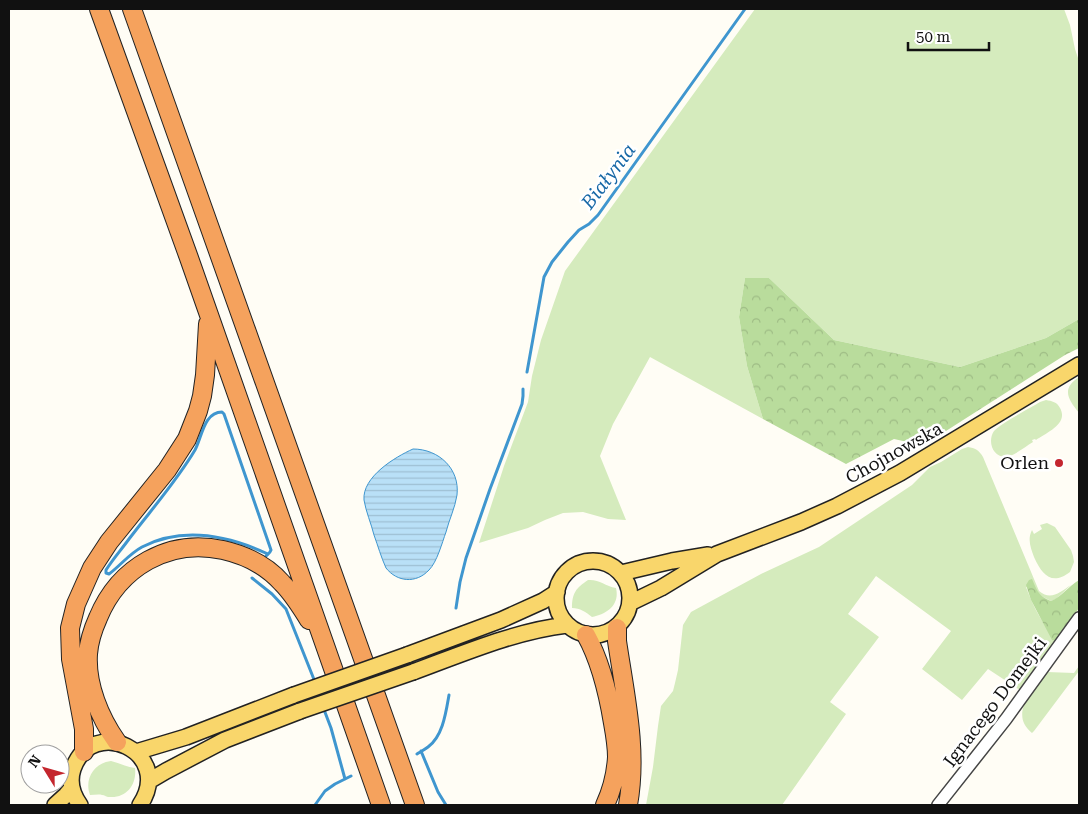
<svg xmlns="http://www.w3.org/2000/svg" width="1088" height="814" font-family="'Roboto Serif',serif">
  <defs>
    <pattern id="forest-crowns" width="20" height="18" patternUnits="userSpaceOnUse" patternTransform="scale(1.25)"><rect width="20" height="18" fill="#b9dc9c"/><path d="M2 6a3 3 0 1 1 6 0M12 15a3 3 0 1 1 6 0" fill="none" stroke="#9ebc85"/></pattern>
    <pattern id="water-rules" width="6" height="5" patternUnits="userSpaceOnUse" patternTransform="scale(1.25)"><rect width="6" height="5" fill="#b9e0f7"/><path d="M0 2.5h6" fill="none" stroke="#9ebfd3"/></pattern>
  </defs>
  <rect width="100%" height="100%" fill="#fffdf5"/>
  <!-- grass -->
  <path fill="#d5ebbd" d="M755,9H1064L1070,25L1075,49L1079,61V319L1046,338L960,367L834,340L769,278H745L739,317L747,366L763,419L650,357L613,424L600,456L626,520L608,519L583,512L563,513L545,520L528,528L479,543L504,466L528,402L532,376L541,340L565,271Z
    M1079,377V413C1068,399 1061,389 1079,377Z
    M1046,400C1052,401 1057,402 1060,408C1069,424 1046,433 1036,440L1035,439L1032,440L1033,442C1026,446 1018,453 1010,456C995,461 986,443 994,431C1000,424 1030,408 1040,402Z
    M968,447C975,448 979,450 983,457L1039,591C1051,601 1060,592 1071,585L1056,599L1051,601L1041,596L1036,590L1026,587C1033,607 1043,624 1056,641L1020,690L988,669L962,700L922,669L951,631L876,576L848,614L879,637L830,702L846,714L782,805H646L653,767L658,726L661,706L673,691L675,683L678,670L683,625L691,612L761,574L819,547L912,485L930,467L941,462L962,449Z
    M1047,523L1055,527L1071,550L1073,556L1074,562L1070,572C1052,586 1042,575 1034,557C1031,548 1027,540 1032,530L1034,534L1042,529L1040,525Z
    M588,580C599,579 605,586 616,588C620,605 607,614 592,617C586,612 580,608 572,608C572,593 576,588 588,580Z
    M1079,666V671L1034,731L1032,733C1008,713 1034,690 1047,672L1074,673Z
    M111,761C120,763 126,767 135,768C137,784 127,798 110,797C104,797 108,796 102,795C99,794 94,795 90,795C84,779 94,763 111,761Z"/>
  <!-- forest -->
  <path fill="url(#forest-crowns)" d="M745,278H769L834,340L960,367L1046,338L1079,319V348L1065,355L924,445L917,447L903,441L894,439L846,464L763,419L747,366L739,317Z
    M1032,579C1037,590 1038,596 1051,601C1061,597 1069,586 1079,580V608L1056,641L1052,640L1031,600L1026,585L1029,580Z"/>
  <!-- water -->
  <path fill="url(#water-rules)" stroke="#3f96cf" d="M413,449C439,449 460,469 457,495C455,508 449,520 446,532C442,543 437,562 429,570C416,584 397,582 386,568C381,557 378,546 374,535C371,523 366,512 364,500C362,477 395,457 413,449Z"/>
  <g fill="none" stroke-linecap="round" stroke-linejoin="round">
    <!-- stream -->
    <path stroke="#3f96cf" stroke-width="3" d="M527,372L544,277L552,262L568,242L579,230L589,224L598,215L745,9
      M266,556C268,554 270,553 271,550L224,414L222,412C204,412 202,437 195,450C176,482 151,510 129,539C121,550 113,559 106,570V573L109,574C120,566 129,554 142,547C183,526 229,536 268,554
      M252,578L272,594L286,609L315,682
      M456,608L460,582L466,558L490,489L522,404L523,396V389
      M323,707L331,728L345,779
      M421,751L438,792L446,805
      M417,754C420,752 424,750 428,747C443,736 446,712 449,695
      M315,805L325,791L335,784L351,776"/>
    <defs>
      <path id="minor" d="M938,805L1006,719L1079,618"/>
      <path id="major" d="M556 598a37 37 0 1 1 74 0a37 37 0 1 1-74 0Z
        M621,573L672,561L708,555
        M630,603L661,588L717,554L801,522L837,506L900,473L1079,365
        M407,655L501,620L543,601L557,592
        M413,672C462,654 515,631 567,625
        M136,752L186,737L294,695
        M149,781L166,771L225,740L300,711
        M55,805L66,795L72,788
        M80,805C72,794 69,781 73,769C92,714 175,752 140,805"/>
      <path id="highway" d="M99,9L189,258L381,805
        M132,9L415,805
        M617,628V641C625,695 638,751 628,805
        M586,635C601,662 608,693 613,723C615,734 617,746 617,757C616,774 612,790 605,805
        M117,742C100,718 86,685 88,654C89,641 93,629 98,618C119,567 169,538 223,550C245,555 267,566 282,583C293,594 301,607 309,620
        M84,752V729L71,659L70,628L76,604L92,568L109,542L167,470L187,439L198,411L202,396L205,375L208,324"/>
    </defs>
    <!-- minor casing -->
    <use href="#minor" stroke="#444" stroke-width="14"/>
    <!-- major casing -->
    <use href="#major" stroke="#222" stroke-width="18"/>
    <!-- highway casing -->
    <use href="#highway" stroke="#222" stroke-width="20"/>
    <!-- minor -->
    <use href="#minor" stroke="#fff" stroke-width="11"/>
    <!-- major -->
    <use href="#major" stroke="#f9d66b" stroke-width="15"/>
    <!-- highway -->
    <use href="#highway" stroke="#f5a25d" stroke-width="18"/>
    <defs>
      <path id="major-bridge" d="M294,695L407,655
        M300,711L413,672"/>
    </defs>
    <!-- major-bridge casing -->
    <use href="#major-bridge" stroke="#222" stroke-width="18" stroke-linecap="butt"/>
    <!-- major-bridge -->
    <use href="#major-bridge" stroke="#f9d66b" stroke-width="15"/>
  </g>
  <!-- markers -->
  <circle fill="#c4262e" stroke="#fff" stroke-width="2" cx="1059" cy="463" r="5"/>
  <g text-anchor="middle" stroke-width="5" stroke-linejoin="round" paint-order="stroke">
    <!-- street labels -->
    <g font-size="18" fill="#111" stroke="#fff">
      <text transform="translate(894 453) rotate(-29)" y="6">Chojnowska</text>
      <text transform="translate(995 702) rotate(-53)" y="6">Ignacego Domejki</text>
    </g>
    <!-- poi labels -->
    <g font-size="18" fill="#111" stroke="#fff" text-anchor="end">
      <text x="1049" y="469">Orlen</text>
    </g>
    <!-- water labels -->
    <g font-size="19" font-style="italic" fill="#1768a6" stroke="#fff">
      <text transform="translate(608 176) rotate(-53)" y="7">Białynia</text>
    </g>
  </g>
  <!-- border -->
  <rect width="1088" height="814" fill="none" stroke="#111111" stroke-width="20"/>
  <!-- north arrow -->
  <g transform="translate(45 769) rotate(307)"><circle r="24" fill="#ffffff" stroke="#a0a0a0"/>
  <path d="M0-4L9 19L0 12L-9 19Z" fill="#c4262e"/>
  <text y="-8" font-size="14" font-weight="bold" text-anchor="middle" fill="#111111">N</text>
  </g>
  <!-- scale -->
  <path d="M908 42v8h81v-8" fill="none" stroke="#111111" stroke-width="2.5"/>
  <text x="916" y="42" font-size="15" fill="#111111" stroke="#ffffff" stroke-width="4" paint-order="stroke">50 m</text>
</svg>
